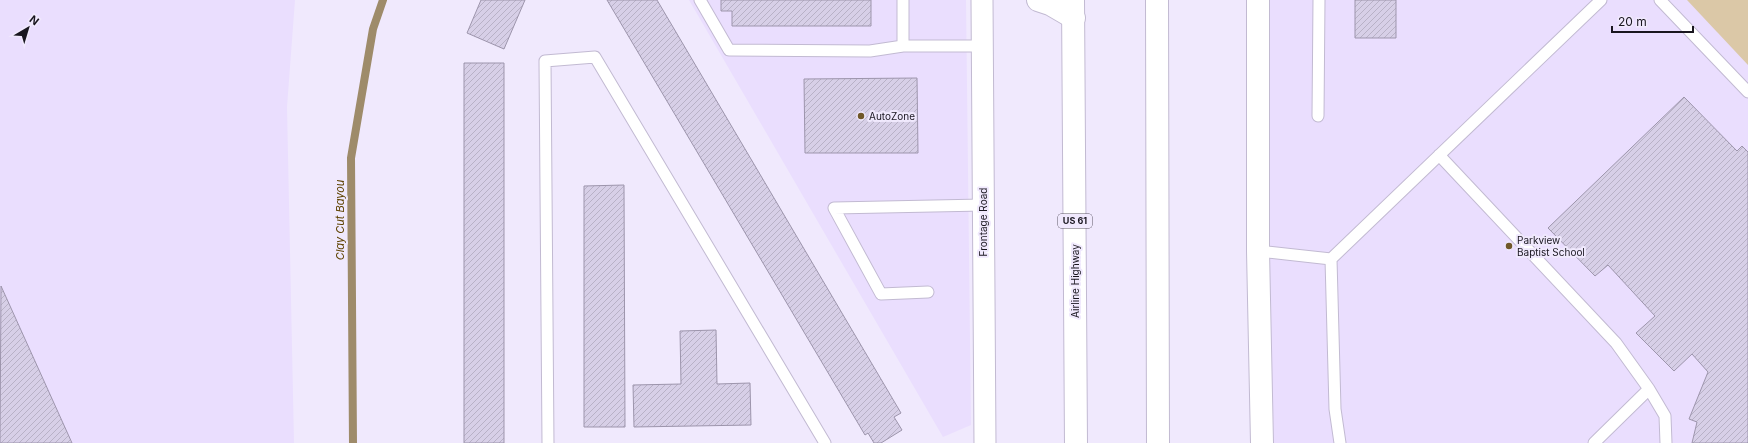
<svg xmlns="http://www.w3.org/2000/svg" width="1748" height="443" font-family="Inter,sans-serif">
  <defs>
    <pattern id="building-hatch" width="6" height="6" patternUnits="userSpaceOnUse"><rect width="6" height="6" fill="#d7cfe7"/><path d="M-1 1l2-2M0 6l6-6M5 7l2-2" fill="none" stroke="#b8b1c6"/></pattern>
  </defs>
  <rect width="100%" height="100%" fill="#f0e9fd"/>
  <!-- built -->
  <path fill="#eadefe" d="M0,0H295L287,107L294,443H0Z
    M689,0H966L971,425L943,437Z
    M1269,0H1748V443H1274L1269,285Z"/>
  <!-- pitch -->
  <path fill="#dbc8a7" d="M1687,0H1748V65Z"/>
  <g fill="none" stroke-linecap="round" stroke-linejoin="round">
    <!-- stream -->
    <path stroke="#9e8b6a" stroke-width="8" d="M353,443L351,158L373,29L383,0"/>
  </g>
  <!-- building -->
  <path fill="url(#building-hatch)" stroke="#9d95ac" d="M481,0H525L504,49L467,33Z
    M607,0H657L901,413L894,417L902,430L881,443H874L868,433L865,435Z
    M721,0H871V26H732V11H721Z
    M1355,0H1396V38H1355Z
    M464,63H504V443H464Z
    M917,78L918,153H805L804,79Z
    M1684,97L1737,151L1742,146L1748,152V443H1692L1697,422L1689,419L1708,372L1692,354L1674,371L1636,333L1655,316L1608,265L1595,276L1548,228Z
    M624,185L625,427H584V186Z
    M1,286L72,443H0Z
    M716,330L717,384L750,383L751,425L634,427L633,385L681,384L680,331Z"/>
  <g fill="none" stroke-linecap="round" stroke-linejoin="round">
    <defs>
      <path id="lane" d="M700,0L729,50L870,51L903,46
        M903,0V46H983
        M1660,0L1748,92
        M1318,116L1319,0
        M1439,155L1616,343L1649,389L1665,416L1666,443
        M1258,251L1331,259
        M928,292L881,294L834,208L983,205
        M548,443L545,61L595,57L825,443
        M1340,443L1335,409L1331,259L1601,0
        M1594,443L1649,389"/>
      <path id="street" d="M982,0L985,443"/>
      <path id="secondary" d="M1038,0L1050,4L1074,18
        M1258,0V251L1262,443"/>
      <path id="highway" d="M1073,0L1076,443
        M1157,0L1158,443"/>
    </defs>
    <!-- lane casing -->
    <use href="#lane" stroke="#c2bad2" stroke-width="13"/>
    <!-- street casing -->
    <use href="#street" stroke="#c2bad2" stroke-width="23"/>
    <!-- secondary casing -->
    <use href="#secondary" stroke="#c2bad2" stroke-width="24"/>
    <!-- highway casing -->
    <use href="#highway" stroke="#c2bad2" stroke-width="24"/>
    <!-- lane -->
    <use href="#lane" stroke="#fff" stroke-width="11"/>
    <!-- street -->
    <use href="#street" stroke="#fff" stroke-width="21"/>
    <!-- secondary -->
    <use href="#secondary" stroke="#fff" stroke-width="22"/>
    <!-- highway -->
    <use href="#highway" stroke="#fff" stroke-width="22"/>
  </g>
  <!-- markers -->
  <g fill="#705728" stroke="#f0e9fd" stroke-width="1.5">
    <circle cx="861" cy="116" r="4"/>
    <circle cx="1509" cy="246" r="4"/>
  </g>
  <g text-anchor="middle" stroke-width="4" stroke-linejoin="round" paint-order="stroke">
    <!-- shield labels -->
    <rect fill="#f0e9fd" stroke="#5a5562" stroke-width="1" x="1058" y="214" width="34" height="14" rx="3"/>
    <g font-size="9" font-weight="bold" fill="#19161f">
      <text x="1075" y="224">US 61</text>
    </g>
    <!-- poi labels -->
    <g font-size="10" fill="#19161f" stroke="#f0e9fd" text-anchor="start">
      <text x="869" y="120">AutoZone</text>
      <text x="1517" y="244">Parkview<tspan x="1517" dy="12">Baptist School</tspan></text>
    </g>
    <!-- street labels -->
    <g font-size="10" fill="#19161f" stroke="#f0e9fd">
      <text transform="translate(983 222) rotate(-90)" y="4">Frontage Road</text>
      <text transform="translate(1075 281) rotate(-90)" y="4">Airline Highway</text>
    </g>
    <!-- water labels -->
    <g font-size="11" font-style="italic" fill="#5f4303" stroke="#f0e9fd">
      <text transform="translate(340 220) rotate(-90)" y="4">Clay Cut Bayou</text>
    </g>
  </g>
  <!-- north arrow -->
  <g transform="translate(28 28) rotate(38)" stroke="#f0e9fd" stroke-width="3" paint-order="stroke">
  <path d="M0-3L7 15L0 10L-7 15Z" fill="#19161f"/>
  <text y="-6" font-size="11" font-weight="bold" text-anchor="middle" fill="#19161f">N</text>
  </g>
  <!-- scale -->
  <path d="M1612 26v6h81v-6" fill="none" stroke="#19161f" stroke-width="2"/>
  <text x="1618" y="26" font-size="12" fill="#19161f" stroke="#f0e9fd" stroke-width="3" paint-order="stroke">20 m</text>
</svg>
